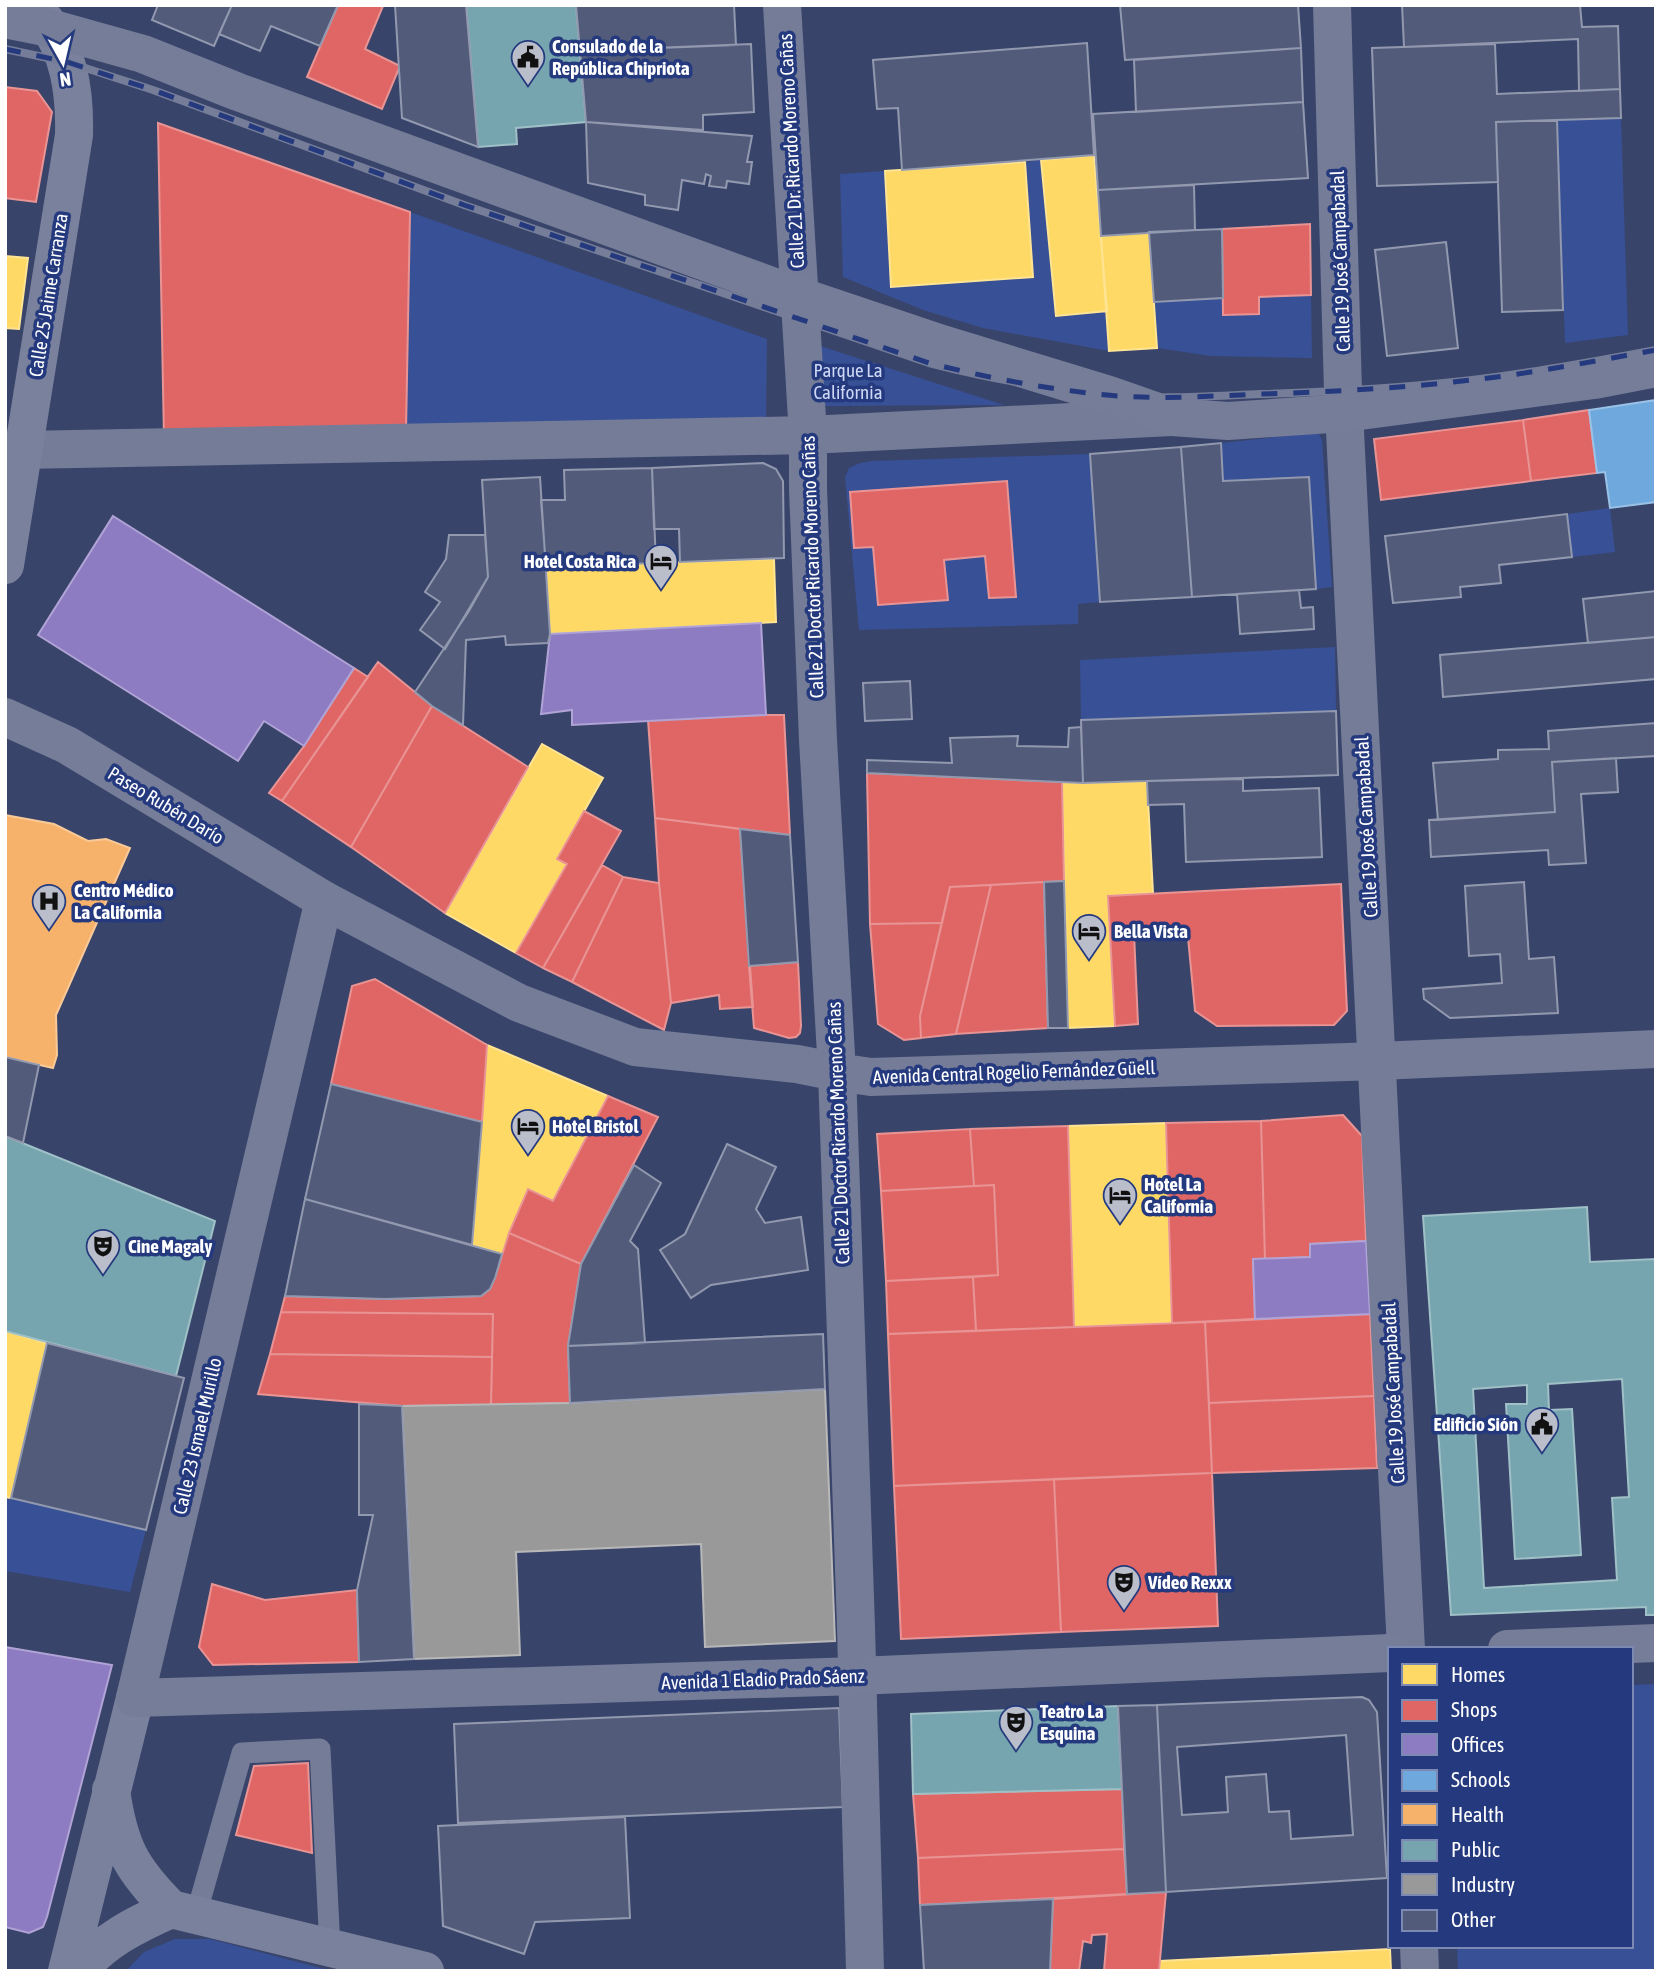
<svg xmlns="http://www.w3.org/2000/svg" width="1661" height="1976" font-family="'Asap Condensed',sans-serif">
  <rect width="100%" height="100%" fill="#39446a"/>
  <!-- green -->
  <path fill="#385095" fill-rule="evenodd" d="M1621,118L1628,335L1565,343L1557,120Z
    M1041,160L1056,316L1107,311L1109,351L983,328L923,310L843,277L840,174L885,171L891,287L1033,277L1025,162Z
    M410,212L767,339L766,418L406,432Z
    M1311,295L1312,358L1211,356L1157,348L1154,302L1223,298L1224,315L1258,314L1259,297Z
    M820,346L1004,405L824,406Z
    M1312,433L1319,434L1322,440L1332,587L1316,589L1309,477L1223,481L1221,443Z
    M1090,454L1100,602L1078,604V624L859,630L845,477L849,468L860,463L872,461ZM1007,481L1016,596L989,598L985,556L944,560L947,600L878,605L873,547L854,548L851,492Z
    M1610,508L1615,552L1572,557L1567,514Z
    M1335,647L1336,711L1081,720L1080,660Z
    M5,1497L146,1530L130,1592L5,1571Z
    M1656,1684V1971H1458L1457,1946H1631V1685Z
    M175,1939H210L332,1971H126L144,1952Z"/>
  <!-- homes -->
  <path fill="#ffd966" stroke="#ffe494" stroke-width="2" d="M1094,155L1107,311L1056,316L1041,160Z
    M1025,162L1033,277L891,287L885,171Z
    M1149,232L1157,348L1109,351L1101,236Z
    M5,256L28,258L19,329L5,328Z
    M774,559L776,622L550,634L546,567Z
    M542,744L603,778L557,859L567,864L516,953L445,913Z
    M1147,781L1153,893L1108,896L1115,1026L1068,1028L1062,782L1083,783Z
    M487,1045L608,1096L553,1201L528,1189L502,1254L472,1245Z
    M1166,1123L1172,1323L1074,1327L1068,1126Z
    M5,1331L47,1343L11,1498L5,1497Z
    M1390,1949L1391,1971H1159L1160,1961Z"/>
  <!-- shops -->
  <path fill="#e06666" stroke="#e99494" stroke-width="2" d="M338,5L383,6L365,49L400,66L382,109L307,77Z
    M5,87L37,91L52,112L36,202L5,198Z
    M158,123L410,212L406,432L164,439Z
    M1310,224L1311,295L1259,297V314L1223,315L1222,229Z
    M1589,410L1597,473L1531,481L1523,420Z
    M1523,420L1531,481L1381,500L1374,439Z
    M1007,481L1016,597L989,598L985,556L944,560L948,600L878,605L873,547L854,548L850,492Z
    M378,662L432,706L351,847L282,801Z
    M354,668L368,677L282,801L269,793L304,746Z
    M432,706L528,767L445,913L351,847Z
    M766,715H784L790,835L655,818L648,720Z
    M867,773L1062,782L1064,881L950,887L942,923L870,924Z
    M584,811L621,831L543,968L516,953L567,864L557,859Z
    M655,818L740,829L753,1007L720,1009L719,995L671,1003L659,883Z
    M602,865L623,877L572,982L543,968Z
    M623,877L659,883L671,1003L664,1030L572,982Z
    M1044,882L1048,1028L956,1034L991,885Z
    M1341,884L1347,1011L1334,1025L1217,1026L1195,1011L1187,927L1134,933L1138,1024L1115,1026L1108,896Z
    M991,885L956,1034L921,1038L920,1016L950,887Z
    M942,923L920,1016L921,1038L904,1040L878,1024L870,924Z
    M798,962L801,1026L800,1033L796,1037L789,1038L754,1028L749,966Z
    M375,979L487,1045L482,1122L331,1084L352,986Z
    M608,1096L658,1117L581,1264L509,1233L528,1189L553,1201Z
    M1343,1115L1362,1136L1366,1241L1310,1244V1257L1265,1259L1261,1121Z
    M1261,1121L1265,1259H1253L1255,1319L1172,1323L1166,1123Z
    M1068,1126L1074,1327L976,1331L973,1277L998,1275L994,1185L974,1186L970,1129Z
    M970,1129L974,1186L881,1191L877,1134Z
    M994,1185L998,1275L886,1281L881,1191Z
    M509,1233L581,1264L568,1346L570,1403L491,1405L493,1314L281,1312L285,1296L385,1299L481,1296L490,1289L495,1278Z
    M973,1277L976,1331L888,1334L886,1281Z
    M281,1312L493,1314L492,1357L270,1354Z
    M1370,1314L1374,1396L1209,1403L1205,1322Z
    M1205,1322L1212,1473L894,1486L888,1334Z
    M270,1354L492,1357L491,1405L402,1406L258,1394Z
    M1374,1396L1377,1468L1212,1473L1209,1403Z
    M1212,1473L1218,1626L1061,1632L1054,1479Z
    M1054,1479L1061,1632L901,1639L894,1486Z
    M212,1584L265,1600L357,1590L359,1662L213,1665L199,1647Z
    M308,1763L312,1853L236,1835L254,1766Z
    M1122,1789L1124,1849L918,1858L913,1794Z
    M1124,1849L1127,1894L920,1905L918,1858Z
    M1166,1892L1159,1971H1104L1107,1934L1092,1935L1091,1943L1083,1941L1079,1971H1050L1053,1899Z"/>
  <!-- offices -->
  <path fill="#8e7cc3" stroke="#b0a3d5" stroke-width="2" d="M113,516L354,668L304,746L264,721L238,761L38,635Z
    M761,623L766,715L572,725V710L541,714L550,634Z
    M1366,1241L1370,1314L1255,1319L1253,1259L1310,1257V1244Z
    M5,1647L112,1665L47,1917L43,1927L29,1933L5,1927Z"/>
  <!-- schools -->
  <path fill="#6fa8dc" stroke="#9ac2e6" stroke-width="2" d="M1656,400V502L1610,508L1605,472L1597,473L1589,410Z"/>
  <!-- health -->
  <path fill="#f6b26b" stroke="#f9c997" stroke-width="2" d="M5,815L54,824L88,841L106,839L130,848L56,1015L57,1055L53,1068L5,1057Z"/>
  <!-- public -->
  <path fill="#76a5af" stroke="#9fc0c7" stroke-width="2" fill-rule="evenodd" d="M466,5H576L586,122L516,128L517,144L478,147Z
    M5,1136L215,1221L176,1376L5,1331Z
    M1587,1207L1590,1262L1656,1259V1615H1646V1607L1451,1615L1423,1216ZM1622,1379L1629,1497L1612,1498L1617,1580L1484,1588L1473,1389L1527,1385V1404H1506L1515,1559L1581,1555L1572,1409L1549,1410L1548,1384Z
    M1118,1706L1122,1789L913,1794L911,1714Z"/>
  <!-- industry -->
  <path fill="#999" stroke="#b8b8b8" stroke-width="2" d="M825,1389L835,1641L705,1647L701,1544L516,1552L520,1655L414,1659L402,1406L570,1403Z"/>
  <!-- building -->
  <path fill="#525c7a" stroke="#9299af" stroke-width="2" fill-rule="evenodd" d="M158,5H232L214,46L152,20Z
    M232,5H338L320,46L271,26L260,51L219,34Z
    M395,5H466L478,147L402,118Z
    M576,5H734L736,45L580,51Z
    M1120,5H1298L1301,48L1125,60Z
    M1402,5H1580L1582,27L1618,26L1620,89L1579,91L1578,39L1404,47Z
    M1087,43L1094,155L902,170L898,108L877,109L873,60Z
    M751,44L754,112L703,115V130L586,122L580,51Z
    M1495,44L1497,94L1620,89L1621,118L1496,122L1498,182L1377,186L1372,48Z
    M1301,48L1303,102L1136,112L1134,60Z
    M1303,102L1308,178L1098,190L1093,114Z
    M1557,120L1563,310L1502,312L1496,122Z
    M586,122L752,136L747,162H752L749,184L727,181L726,188L709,186L711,176L706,174L704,184L682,180L678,210L645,205V195L588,183Z
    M1194,185L1195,230L1101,236L1098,190Z
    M1222,229L1223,298L1154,302L1149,232Z
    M1446,242L1458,348L1387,356L1375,250Z
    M1221,443L1223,481L1309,477L1316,589L1192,597L1181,447Z
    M1181,447L1192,597L1100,602L1090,454Z
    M763,463L776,469L783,481L784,558L680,562L679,529H654L652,468Z
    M652,468L656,563L546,567L541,500H565L564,470Z
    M540,477L550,634L548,643L506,645L505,636L466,640L463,725L432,706L415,692L469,611L488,577L482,480Z
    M1567,514L1572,557L1499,565L1501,583L1460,587L1461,597L1393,603L1385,536Z
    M449,535H485L488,577L445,649L420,630L440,602L425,592L446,559Z
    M1299,590L1301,608L1313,607L1314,629L1240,634L1237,594Z
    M1656,591V637L1588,643L1583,599Z
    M1656,637V679L1443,697L1440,655Z
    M910,681L912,719L865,721L863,683Z
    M1336,711L1338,775L1083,783L1081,720Z
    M1656,723V756L1552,762L1555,812L1438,820L1433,763L1498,759V750L1549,749L1548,731Z
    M1081,727L1083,783L867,773V760L952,763L950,738L1018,736L1017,746L1068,747L1069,728Z
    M1616,758L1618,792L1581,794L1586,863L1549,865L1548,850L1431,857L1429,820L1555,812L1552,762Z
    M1243,779V791L1319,788L1322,857L1186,862L1184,804L1148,805L1147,781Z
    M740,829L790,835L798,962L749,966Z
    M1064,881L1068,1028H1048L1044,882Z
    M1524,882L1529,959L1554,957L1558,1013L1450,1018L1424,999L1423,989L1502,983L1500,954L1469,956L1465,886Z
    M5,1057L39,1065L23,1143L5,1136Z
    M331,1084L482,1122L472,1245L305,1199Z
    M727,1144L776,1167L756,1209L765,1223L801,1217L808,1270L711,1285L691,1298L660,1250L685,1234Z
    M634,1165L661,1183L630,1241L638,1249L645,1343L568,1346L581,1264Z
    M305,1199L502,1254L495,1278L490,1289L481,1296L385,1299L285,1296Z
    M823,1334L825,1389L570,1403L568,1346Z
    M47,1343L184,1378L146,1530L11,1498Z
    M359,1404L402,1406L414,1659L359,1662L357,1590L373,1515H359Z
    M1362,1697L1369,1700L1377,1712L1387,1878L1166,1892L1157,1705ZM1346,1735L1353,1835L1291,1839L1289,1811L1269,1812L1266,1774L1226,1777L1228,1812L1182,1815L1177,1747Z
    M1157,1705L1166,1892L1127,1894L1118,1706Z
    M839,1708L843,1807L458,1823L454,1724Z
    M625,1817L630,1918L535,1922L524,1954L443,1926L438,1826Z
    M1053,1899L1050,1971H924L920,1905Z"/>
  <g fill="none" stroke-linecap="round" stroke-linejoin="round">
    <!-- lane -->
    <path stroke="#747c98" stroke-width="21" d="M196,1915L242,1753L320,1749L330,1948"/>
    <!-- street -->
    <path stroke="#747c98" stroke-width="38" d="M782,5L808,435V489L818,740L837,1072L856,1627L865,1971
      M1332,5L1343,391L1406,1649
      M23,450L808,435L1172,417
      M324,900L519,1003L635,1047L797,1064L837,1072L871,1077L1378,1061L1656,1049
      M1419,1946L1420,1971"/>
    <!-- secondary -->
    <path stroke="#7a819d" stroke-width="38" d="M5,565L74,135C75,98 71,59 50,28C46,20 38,13 33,6
      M111,1790C119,1847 131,1869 171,1909L425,1971
      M67,1971L135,1698
      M79,1971C102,1941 137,1924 171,1909"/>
    <!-- highway -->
    <path stroke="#757d98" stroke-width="38" d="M5,19L50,28L143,54L238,92L799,296L942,344L1109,395L1172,417L1228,421L1345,413L1594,380L1656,368
      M5,717L67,745L324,900L135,1698L857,1676L1390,1653
      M1507,1649L1656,1643"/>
    <defs>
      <path id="rail" d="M5,49L67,62L153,90L464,205L929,363C988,378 1047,389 1107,395C1158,400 1210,396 1261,394C1331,392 1403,388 1472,380C1534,373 1595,361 1656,350"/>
    </defs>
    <!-- rail casing -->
    <use href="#rail" stroke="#757d98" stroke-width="8"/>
    <!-- rail -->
    <use href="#rail" stroke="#253a7e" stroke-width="5" stroke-dasharray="16" stroke-linecap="butt"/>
  </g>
  <!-- icons -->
  <defs>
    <symbol id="civic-pin" viewBox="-11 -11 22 30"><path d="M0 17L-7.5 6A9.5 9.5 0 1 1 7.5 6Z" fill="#babecb" stroke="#253a7e"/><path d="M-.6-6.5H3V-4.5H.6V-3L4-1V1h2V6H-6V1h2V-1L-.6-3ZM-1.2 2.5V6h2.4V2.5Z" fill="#111"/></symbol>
    <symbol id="hotel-pin" viewBox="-11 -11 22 30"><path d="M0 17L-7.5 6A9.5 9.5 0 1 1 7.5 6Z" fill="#babecb" stroke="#253a7e"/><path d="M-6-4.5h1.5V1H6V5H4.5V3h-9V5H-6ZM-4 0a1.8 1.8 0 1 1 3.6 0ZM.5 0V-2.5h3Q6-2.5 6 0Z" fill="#111"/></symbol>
    <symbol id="hospital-pin" viewBox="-11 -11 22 30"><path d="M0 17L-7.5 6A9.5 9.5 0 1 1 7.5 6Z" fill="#babecb" stroke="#253a7e"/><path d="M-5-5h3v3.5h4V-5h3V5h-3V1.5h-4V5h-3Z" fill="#111"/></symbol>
    <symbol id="theatre-pin" viewBox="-11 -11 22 30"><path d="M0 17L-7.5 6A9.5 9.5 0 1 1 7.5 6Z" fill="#babecb" stroke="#253a7e"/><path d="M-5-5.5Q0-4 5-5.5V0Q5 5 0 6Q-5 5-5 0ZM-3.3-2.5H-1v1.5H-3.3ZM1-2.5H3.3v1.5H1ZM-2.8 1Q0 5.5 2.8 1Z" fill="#111"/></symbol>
  </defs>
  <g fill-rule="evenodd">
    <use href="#civic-pin" x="509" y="38" width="38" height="52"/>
    <use href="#hotel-pin" x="642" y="542" width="38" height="52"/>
    <use href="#hospital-pin" x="30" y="882" width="38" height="52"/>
    <use href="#hotel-pin" x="1070" y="912" width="38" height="52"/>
    <use href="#hotel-pin" x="509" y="1107" width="38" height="52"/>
    <use href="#hotel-pin" x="1101" y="1176" width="38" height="52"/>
    <use href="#theatre-pin" x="84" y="1227" width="38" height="52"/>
    <use href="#civic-pin" x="1523" y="1405" width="38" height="52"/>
    <use href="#theatre-pin" x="1105" y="1563" width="38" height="52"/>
    <use href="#theatre-pin" x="997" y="1703" width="38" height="52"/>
  </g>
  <g text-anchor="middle" stroke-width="7" stroke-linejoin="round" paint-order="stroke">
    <!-- poi labels -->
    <g font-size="19" font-weight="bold" fill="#fff" stroke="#253a7e" text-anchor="start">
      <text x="552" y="53">Consulado de la<tspan x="552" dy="22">República Chipriota</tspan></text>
      <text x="636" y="568" text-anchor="end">Hotel Costa Rica</text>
      <text x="74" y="897">Centro Médico<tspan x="74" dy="22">La California</tspan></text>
      <text x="1114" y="938">Bella Vista</text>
      <text x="552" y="1133">Hotel Bristol</text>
      <text x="1144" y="1191">Hotel La<tspan x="1144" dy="22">California</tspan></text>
      <text x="128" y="1253">Cine Magaly</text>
      <text x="1518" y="1431" text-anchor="end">Edificio Sión</text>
      <text x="1148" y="1589">Vídeo Rexxx</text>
      <text x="1040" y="1718">Teatro La<tspan x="1040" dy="22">Esquina</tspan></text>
    </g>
    <!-- street labels -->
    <g font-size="19" fill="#fff" stroke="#253a7e">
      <text transform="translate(791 151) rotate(-93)" y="7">Calle 21 Dr. Ricardo Moreno Cañas</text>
      <text transform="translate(1340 261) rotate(-92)" y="7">Calle 19 José Campabadal</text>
      <text transform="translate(48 295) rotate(-81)" y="7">Calle 25 Jaime Carranza</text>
      <text transform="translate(812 567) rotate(-92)" y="7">Calle 21 Doctor Ricardo Moreno Cañas</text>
      <text transform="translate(166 805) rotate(31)" y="7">Paseo Rubén Darío</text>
      <text transform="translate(1366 827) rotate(-93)" y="7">Calle 19 José Campabadal</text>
      <text transform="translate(1014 1072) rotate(-2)" y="7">Avenida Central Rogelio Fernández Güell</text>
      <text transform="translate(838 1133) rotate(-92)" y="7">Calle 21 Doctor Ricardo Moreno Cañas</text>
      <text transform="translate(1393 1393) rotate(-93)" y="7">Calle 19 José Campabadal</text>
      <text transform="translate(197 1436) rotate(-77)" y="7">Calle 23 Ismael Murillo</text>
      <text transform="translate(763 1679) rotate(-2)" y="7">Avenida 1 Eladio Prado Sáenz</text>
    </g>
    <!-- park labels -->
    <g font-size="19" fill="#cdd7f5" stroke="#253a7e">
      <text x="848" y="377">Parque La<tspan x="848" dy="22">California</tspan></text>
    </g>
  </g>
  <!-- border -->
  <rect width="1661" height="1976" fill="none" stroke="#ffffff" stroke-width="14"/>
  <!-- legend -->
  <rect x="1388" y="1647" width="245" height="301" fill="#253a7e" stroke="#7c89b2" stroke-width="2"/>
  <rect x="1402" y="1664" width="35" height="21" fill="#ffd966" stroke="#7c89b2" stroke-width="2"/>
  <text x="1451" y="1682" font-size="21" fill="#ffffff">Homes</text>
  <rect x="1402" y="1700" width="35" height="21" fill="#e06666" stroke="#7c89b2" stroke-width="2"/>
  <text x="1451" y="1717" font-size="21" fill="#ffffff">Shops</text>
  <rect x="1402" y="1734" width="35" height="21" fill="#8e7cc3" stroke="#7c89b2" stroke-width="2"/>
  <text x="1451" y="1752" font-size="21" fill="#ffffff">Offices</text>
  <rect x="1402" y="1770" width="35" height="21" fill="#6fa8dc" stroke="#7c89b2" stroke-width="2"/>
  <text x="1451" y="1787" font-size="21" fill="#ffffff">Schools</text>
  <rect x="1402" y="1804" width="35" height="21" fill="#f6b26b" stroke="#7c89b2" stroke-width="2"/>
  <text x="1451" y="1822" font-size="21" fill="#ffffff">Health</text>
  <rect x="1402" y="1840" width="35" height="21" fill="#76a5af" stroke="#7c89b2" stroke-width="2"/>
  <text x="1451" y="1857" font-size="21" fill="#ffffff">Public</text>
  <rect x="1402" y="1874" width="35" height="21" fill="#999999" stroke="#7c89b2" stroke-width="2"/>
  <text x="1451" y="1892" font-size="21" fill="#ffffff">Industry</text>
  <rect x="1402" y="1910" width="35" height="21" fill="#525c7a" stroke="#7c89b2" stroke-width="2"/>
  <text x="1451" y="1927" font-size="21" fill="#ffffff">Other</text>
  <!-- north arrow -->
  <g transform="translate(63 63) rotate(172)" stroke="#253a7e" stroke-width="5" paint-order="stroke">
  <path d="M0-5L12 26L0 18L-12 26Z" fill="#ffffff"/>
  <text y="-10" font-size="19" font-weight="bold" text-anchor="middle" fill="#ffffff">N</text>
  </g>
</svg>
